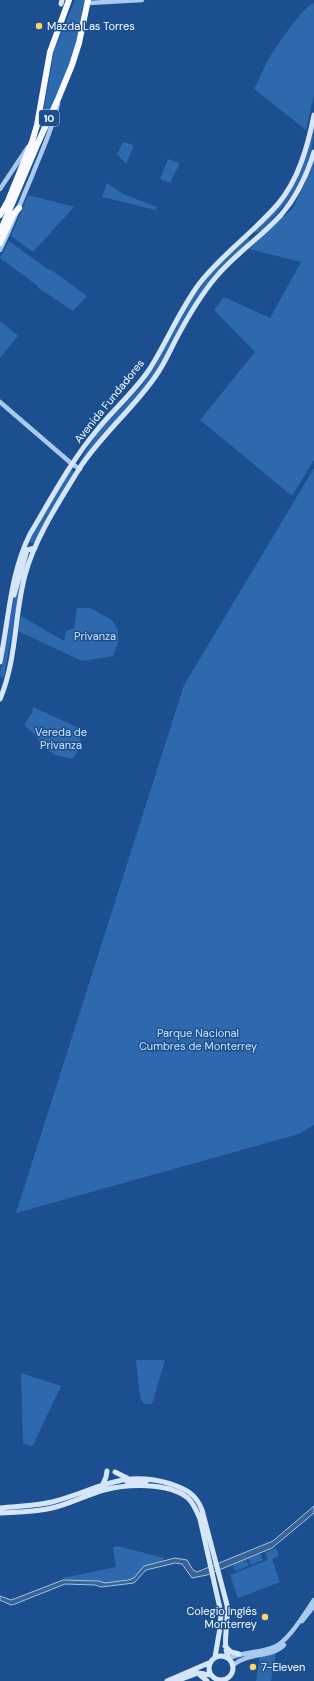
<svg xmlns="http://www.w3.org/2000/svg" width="314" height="1681" font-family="'DM Sans',sans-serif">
  <rect width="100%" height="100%" fill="#1b4f8f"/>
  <!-- green -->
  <path fill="#2e69ad" d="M75,0H86L85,5L83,6L77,44L41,132L40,131L54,51Z
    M314,3V95L306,130L254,89C258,82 261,74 265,66C271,53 302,7 314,3Z
    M314,125C314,161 298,191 274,217C269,222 263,230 256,233L254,232L285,197Z
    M123,142L134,145L126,164L117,154Z
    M168,159L179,163V165L170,183L160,179Z
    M314,159V460L292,496L200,420L255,352L214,310L224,297L270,318L301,262L249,249L293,208L305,183Z
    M107,183L123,194L157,207L156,210L102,197Z
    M28,195L74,207L33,252L11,236Z
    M247,238H249V242L215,276L150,381L129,407L105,431L80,462V461L97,433L140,388L155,366L181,316L193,297L212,272Z
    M9,241L49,270L50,269L87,296L73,311L37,287L38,286L0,258Z
    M0,321L18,336L0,358Z
    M314,468V1125L299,1134L16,1213L184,685Z
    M73,470L74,474L34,543L29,542L69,471Z
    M24,565L4,677L1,678L0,673L13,602Z
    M77,608H90L112,620L118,630V642L113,656L82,661L18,631L21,616L64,641L66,631L74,628Z
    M33,707L79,728C81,742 82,748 72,759L55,755L43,747L35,735L24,725L32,713Z
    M136,1360H165L153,1401L151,1404H144L140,1397Z
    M21,1373L61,1386L33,1445L30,1446L23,1443Z
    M118,1546L164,1558L161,1562L144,1566L134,1578L128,1580L105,1583L98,1581L63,1580V1578L116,1567L113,1547Z
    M276,1548L279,1556L272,1559L280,1582L238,1598L230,1575L268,1560L265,1553Z
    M260,1554L263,1560L251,1565L248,1558Z
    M246,1559L249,1566L235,1571L233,1565Z
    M276,1653L271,1681H256L260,1656Z"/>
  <!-- water -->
  <path fill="#3c6290" stroke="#9cc4f0" d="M314,1506V1513L272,1548L207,1575L192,1578L182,1564L175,1563L146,1570L134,1583L101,1587L95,1585L65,1584L15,1604L11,1605L0,1600V1596L11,1600L14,1599L63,1580L98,1581L105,1583L128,1580L134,1578L144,1566L175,1558L187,1560L193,1570L197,1572L273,1541Z"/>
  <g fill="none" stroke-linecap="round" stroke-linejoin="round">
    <!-- tertiary -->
    <path stroke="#a9c9ee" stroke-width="4.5" d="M88,3L142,0
      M0,189L28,147
      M0,250C12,226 21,201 32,176C41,152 53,129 58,103
      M0,402L72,464L80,469
      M302,1621L314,1606
      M229,1658C243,1652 259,1653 274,1647C288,1642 305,1613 314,1600
      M233,1665C248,1652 272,1658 284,1645"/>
    <!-- secondary -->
    <path stroke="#d6e6fa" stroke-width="5" d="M61,4L62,0
      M14,595L27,550L35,548
      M0,662C9,619 10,574 30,534C51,499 71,461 97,430C114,409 134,392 149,370C167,342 179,311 199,284C222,254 254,232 278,204C299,179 308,145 314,115
      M0,699C17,659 14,616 25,575C35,538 59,502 79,469C101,435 132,410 155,377C163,366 168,355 174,343C186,320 199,297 216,277C235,254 261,237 281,215C297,196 307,175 314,152
      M115,1472L127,1478
      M103,1484L106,1477L107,1471
      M127,1486V1484L129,1482H146
      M0,1508C17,1506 35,1506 52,1502C98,1490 121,1469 171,1484C186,1489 196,1494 202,1510L227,1605C229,1623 222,1641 228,1657
      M0,1513C17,1512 35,1512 52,1508C70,1504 86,1495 104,1490C127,1484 168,1482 188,1498C194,1504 197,1512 200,1519L221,1613L220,1628L215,1657
      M225,1646L231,1652L239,1654
      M209 1668a12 12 0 1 1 24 0a12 12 0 1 1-24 0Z
      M200,1675L207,1681
      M167,1681L211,1662
      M176,1681L198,1673L211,1675"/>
    <!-- trunk -->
    <path stroke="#f8faff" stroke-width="6" d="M0,215L8,201L32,142L37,125L50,52L69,0
      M0,232L37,145L58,99L72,65L79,43L88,0
      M0,243L13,215L19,208"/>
  </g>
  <!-- markers -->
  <g fill="#ffd166" stroke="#1b4f8f" stroke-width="1.5">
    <circle cx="39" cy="26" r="4"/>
    <circle cx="265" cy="1617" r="4"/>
    <circle cx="253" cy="1667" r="4"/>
  </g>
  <g text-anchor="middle" stroke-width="3" stroke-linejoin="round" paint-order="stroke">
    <!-- shield labels -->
    <rect fill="#1b4f8f" stroke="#bbcadd" stroke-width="1" x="39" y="110" width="20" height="16" rx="3"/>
    <g font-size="10" font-weight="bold" fill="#fff">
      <text x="49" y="122">10</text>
    </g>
    <!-- poi labels -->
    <g font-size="11" fill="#fff" stroke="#1b4f8f" text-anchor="start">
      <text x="47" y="30">Mazda Las Torres</text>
      <text x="257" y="1615" text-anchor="end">Colegio Inglés<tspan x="257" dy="13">Monterrey</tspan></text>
      <text x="261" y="1671">7-Eleven</text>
    </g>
    <!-- street labels -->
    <g font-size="11" fill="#fff" stroke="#1b4f8f">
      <text transform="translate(109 401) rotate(-51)" y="4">Avenida Fundadores</text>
    </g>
    <!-- park labels -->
    <g font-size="11" fill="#cfe3fa" stroke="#1b4f8f">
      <text x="95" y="640">Privanza</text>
      <text x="61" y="736">Vereda de<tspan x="61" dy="13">Privanza</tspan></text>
      <text x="198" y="1037">Parque Nacional<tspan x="198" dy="13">Cumbres de Monterrey</tspan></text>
    </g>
  </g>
</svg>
